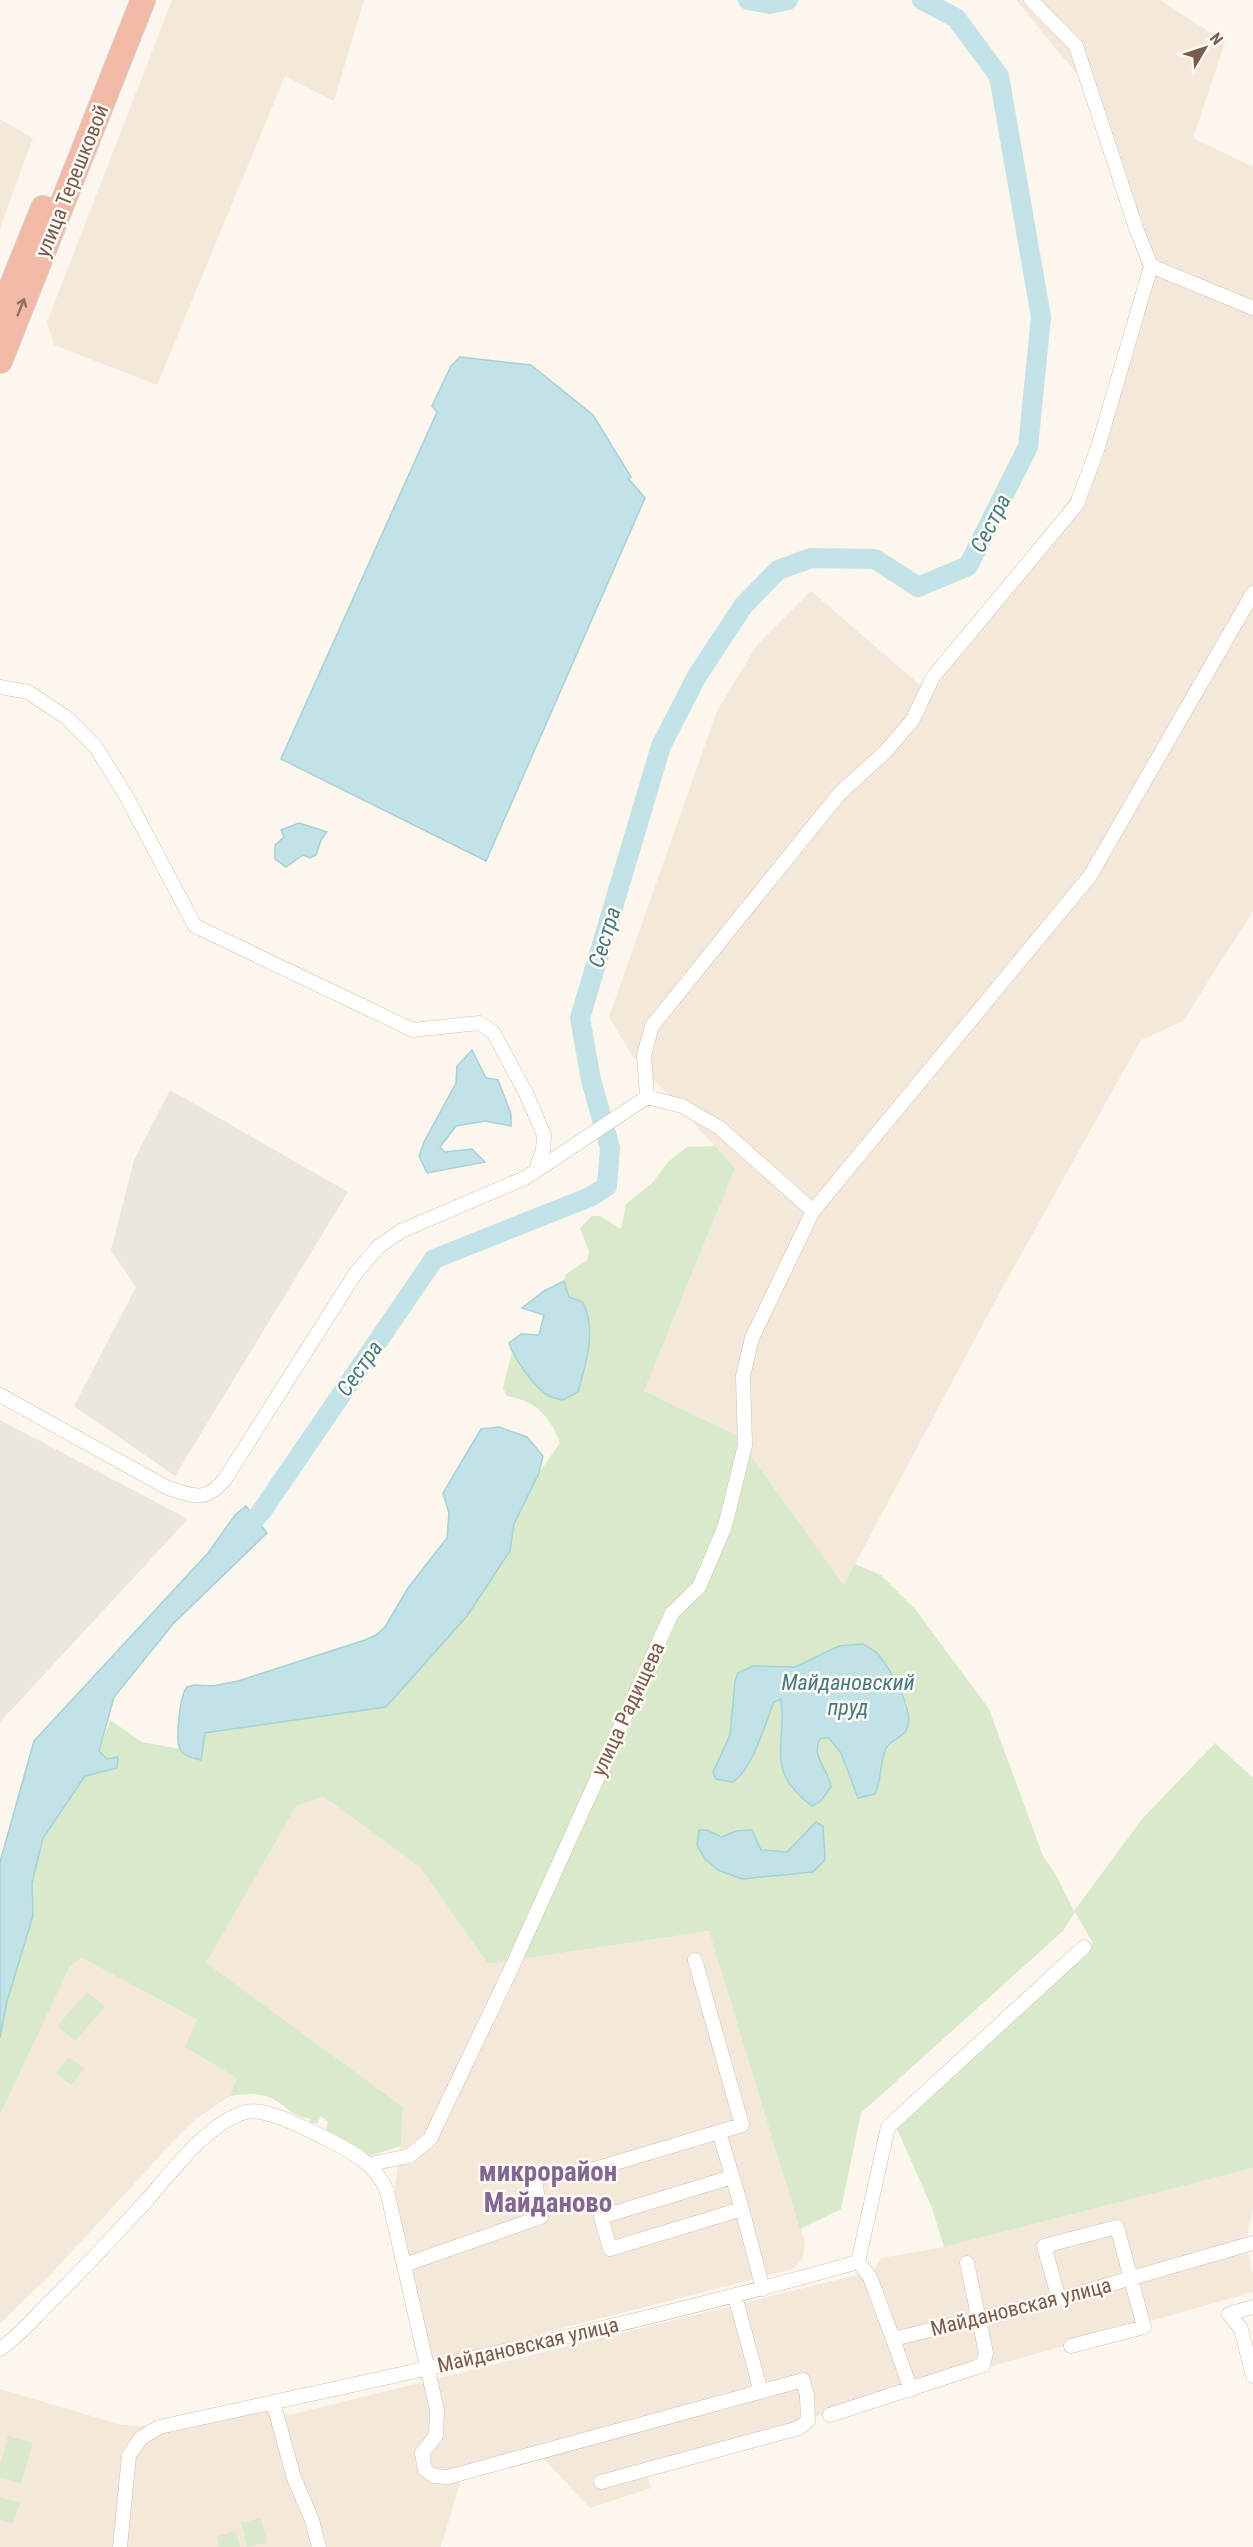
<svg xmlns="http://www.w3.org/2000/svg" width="1253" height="2547" font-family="'Roboto Condensed',sans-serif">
  <rect width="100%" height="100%" fill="#fcf6ed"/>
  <!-- residential -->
  <path fill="#f4e8db" d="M172,0H364L334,101L285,76L157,385L54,345L47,322Z
    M1016,0H1160L1225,42L1193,138L1253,167V911L1183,1021L1141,1040L1000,1292L844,1585L736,1435L644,1391L735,1168L633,1057L609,1017L717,711L757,645L811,591L920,685L1028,558L1077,488L1128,330L1142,267L1080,78Z
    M0,119L33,138L0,228Z
    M324,1797L420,1867L488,1964L709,1931L805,2243L803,2258L798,2264L793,2269L439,2360H431L392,2207L401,2146L403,2107L205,1963L296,1806Z
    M82,1958L198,2021L185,2047L237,2078L230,2096L197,2118L179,2135L53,2272L0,2324V2115L70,1966Z
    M1253,2168V2209L1246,2242L1253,2276V2292L645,2465L651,2488L590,2508L537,2452L463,2472L441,2547H0V2389L122,2425L169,2427L259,2409L289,2415L873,2271L881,2258L944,2247Z"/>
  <!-- industrial -->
  <path fill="#ece6e1" d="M170,1090L348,1192L175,1476L74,1406L136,1287L111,1250L134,1160Z
    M0,1420L188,1519L0,1722Z"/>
  <!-- green -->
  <path fill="#d8eaca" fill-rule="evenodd" d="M715,1146L735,1168L644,1391L736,1435L844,1585L855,1564L881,1575L915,1609L989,1709L1043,1856L1056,1875L1074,1911L1143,1818L1215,1743L1253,1778V2168L944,2247L932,2208L897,2129L1093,1943L1075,1912L1063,1931L861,2113L841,2209L800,2229L709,1931L488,1964L420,1867L324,1797L296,1806L206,1963L403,2107L401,2146L366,2157L326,2131L328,2122L321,2116L317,2124L309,2122L311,2119C289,2115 290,2108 273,2099C260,2092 244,2094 230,2096L237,2078L185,2047L197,2020L82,1958L70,1966L0,2115V2038L7,2001L33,1916L32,1883L43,1838L85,1776L107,1759L99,1751L110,1720L142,1742L180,1749L189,1758L201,1759L205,1734L386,1707L467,1616L510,1551L514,1524L539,1473L560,1443C551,1417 535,1400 507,1396L503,1388L512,1352L535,1383L569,1298L564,1281L566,1274L587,1260L589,1252L580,1228L592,1216H600L621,1229L626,1204L652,1183L668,1162L687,1147ZM839,1646L877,1653L908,1705L906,1732C882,1747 881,1759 879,1786L851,1783L841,1753L830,1738H821C811,1753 822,1764 830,1778L781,1763V1699L774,1702L750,1760L713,1772L730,1735L753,1666L795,1667ZM707,1830L761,1850L788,1852L697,1845Z
    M87,1992L105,2007L75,2041L57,2026Z
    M69,2057L84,2069L71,2085L56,2073Z
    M8,2436L33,2443L21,2484L0,2477V2464Z
    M0,2497L20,2503L13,2524L0,2520Z
    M261,2518L267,2543L247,2547L241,2523Z
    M236,2531L240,2547H219L217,2536Z"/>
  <!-- water -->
  <path fill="#c1e2e6" stroke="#a7d1d8" stroke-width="1.5" d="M460,357L531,365L593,415L631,477L628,478L645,498L486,861L281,759L437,412L432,406L451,366Z
    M299,823L327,832L321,840L316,855L310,858L303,855L286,867L275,859V845L284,837L281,830Z
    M472,1050L486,1078L498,1080L511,1114V1126L485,1121L456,1126L440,1147L445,1152L472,1149L485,1162L427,1173L419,1156L424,1142L456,1083L457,1066Z
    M564,1281L569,1297L583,1302C597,1331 586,1362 578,1392L563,1400C559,1399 553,1398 549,1396C535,1389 514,1358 509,1343L521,1334L539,1335L544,1315L522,1308L544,1291Z
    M499,1427L527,1437L543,1456L539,1473L514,1524L510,1551L467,1616L386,1707L205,1733L201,1760C193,1758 184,1757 180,1749C175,1739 180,1695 187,1687L194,1685L213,1686L238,1681L365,1640L376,1635L385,1627L408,1588L447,1538L449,1513L443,1493L481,1429Z
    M246,1506L267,1533L173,1624L114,1697L99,1751L107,1759L118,1757L117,1768L85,1776L43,1838L32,1883L33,1916L7,2001L0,2038V1862L34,1741L208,1553L235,1515Z
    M863,1644C868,1647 874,1650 878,1654C890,1669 917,1712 906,1731C901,1738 890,1740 886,1749C879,1764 882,1780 875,1794L858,1798L841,1753L829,1738H821C809,1756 829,1768 831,1787L821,1801L812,1806C764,1770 787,1748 781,1699L774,1702C765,1723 753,1769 733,1782L716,1779L713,1772L730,1735L735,1681L738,1673L753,1666L795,1667L839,1646Z
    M816,1822L823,1826L825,1860L813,1872L742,1879L718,1870L705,1859L697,1845L699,1830H707L722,1837L736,1831L752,1830L761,1850L787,1852Z"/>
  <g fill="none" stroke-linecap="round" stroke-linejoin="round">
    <!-- river -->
    <path stroke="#c1e2e6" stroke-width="20" d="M748,0L770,4L788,0
      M239,1537L261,1512L434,1259L590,1197L607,1186L610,1148L591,1080L580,1018L661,746L697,676L743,606L778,570L811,558L875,559L918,587L968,566L1028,447L1041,317L999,76L956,18L922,0"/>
    <defs>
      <path id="street" d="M1031,0L1076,46L1136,228L1151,266L1253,308
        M0,687L28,692L67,718L95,746L125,794L195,926L413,1030L479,1023L493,1032L526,1093L544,1135L543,1150L536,1170
        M647,1097L644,1055L652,1026L840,793L885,752L912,721L933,677L1077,504L1098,447L1151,266
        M0,1395L168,1488C193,1496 206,1503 225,1479L355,1274L378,1247L401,1231L525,1178L647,1097L682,1106L720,1128L813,1211L1090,876L1253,593
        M719,2132L742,2209L610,2249L601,2217L732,2177
        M370,2164L409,2156L430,2139L512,1967L672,1613L699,1587L725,1526L745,1445L743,1376L752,1338L813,1211
        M578,2174L742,2125L695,1960
        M742,2209L763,2289
        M858,2262L870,2277L893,2339L1059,2299L1253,2243
        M858,2262L888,2127L1084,1947
        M404,2265L541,2217L536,2187
        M735,2296L761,2392
        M1059,2299L1044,2246L1117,2227L1144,2327L1071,2346
        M1253,2307L1229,2314L1241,2329L1253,2376
        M893,2339L911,2390
        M0,2349C18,2337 32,2320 47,2305C82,2271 115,2235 148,2199C171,2172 210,2121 246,2112C264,2107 301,2126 319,2135C347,2149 374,2161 387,2191L437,2410L436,2436L422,2453L425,2470L434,2476L448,2477L803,2380L807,2395L808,2421L799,2428L601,2482
        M273,2402L294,2478L312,2520L319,2547
        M830,2415L983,2365L986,2353L967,2263
        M120,2547L129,2455L141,2438L159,2427C393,2376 628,2327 858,2262"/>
      <path id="highway" d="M0,315L43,208
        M0,361L143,0"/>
    </defs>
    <!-- street casing -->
    <use href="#street" stroke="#cfbeb1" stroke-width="15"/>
    <!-- highway casing -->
    <use href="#highway" stroke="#d9d1ce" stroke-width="26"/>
    <!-- street -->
    <use href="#street" stroke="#fff" stroke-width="14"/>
    <!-- highway -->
    <use href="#highway" stroke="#f3b9a7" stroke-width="24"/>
  </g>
  <!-- one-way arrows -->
  <defs><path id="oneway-shaft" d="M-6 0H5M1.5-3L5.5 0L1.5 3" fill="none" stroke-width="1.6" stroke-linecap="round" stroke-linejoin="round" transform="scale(1.5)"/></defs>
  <use stroke="#916f61" href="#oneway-shaft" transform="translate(21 307) rotate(-68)"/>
  <g text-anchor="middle" stroke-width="5" stroke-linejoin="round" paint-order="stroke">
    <!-- street labels -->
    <g font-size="21" fill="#785c4f" stroke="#fefaf3">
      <text transform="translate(72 181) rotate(-68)" y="7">улица Терешковой</text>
      <text transform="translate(628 1709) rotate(-65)" y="7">улица Радищева</text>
      <text transform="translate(1021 2307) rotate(-14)" y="7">Майдановская улица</text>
      <text transform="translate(528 2345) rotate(-13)" y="7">Майдановская улица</text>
    </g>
    <!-- water labels -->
    <g font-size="22" font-style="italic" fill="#467a83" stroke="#fefaf3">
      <text transform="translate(990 523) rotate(-63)" y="8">Сестра</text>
      <text transform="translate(604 937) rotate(-73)" y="8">Сестра</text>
      <text transform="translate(359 1368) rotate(-55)" y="8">Сестра</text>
      <text x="848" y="1690">Майдановский<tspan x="848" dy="25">пруд</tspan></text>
    </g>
    <!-- district labels -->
    <g font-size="27" font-weight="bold" fill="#836793" stroke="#fefaf3">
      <text x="548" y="2181">микрорайон<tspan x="548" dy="31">Майданово</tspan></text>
    </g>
  </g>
  <!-- north arrow -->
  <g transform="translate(1205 48) rotate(51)" stroke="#fefaf3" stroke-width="4.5" paint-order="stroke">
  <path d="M0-4.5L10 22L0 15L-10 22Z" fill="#785c4f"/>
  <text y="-9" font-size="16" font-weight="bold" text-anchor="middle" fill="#785c4f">N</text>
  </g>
</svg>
